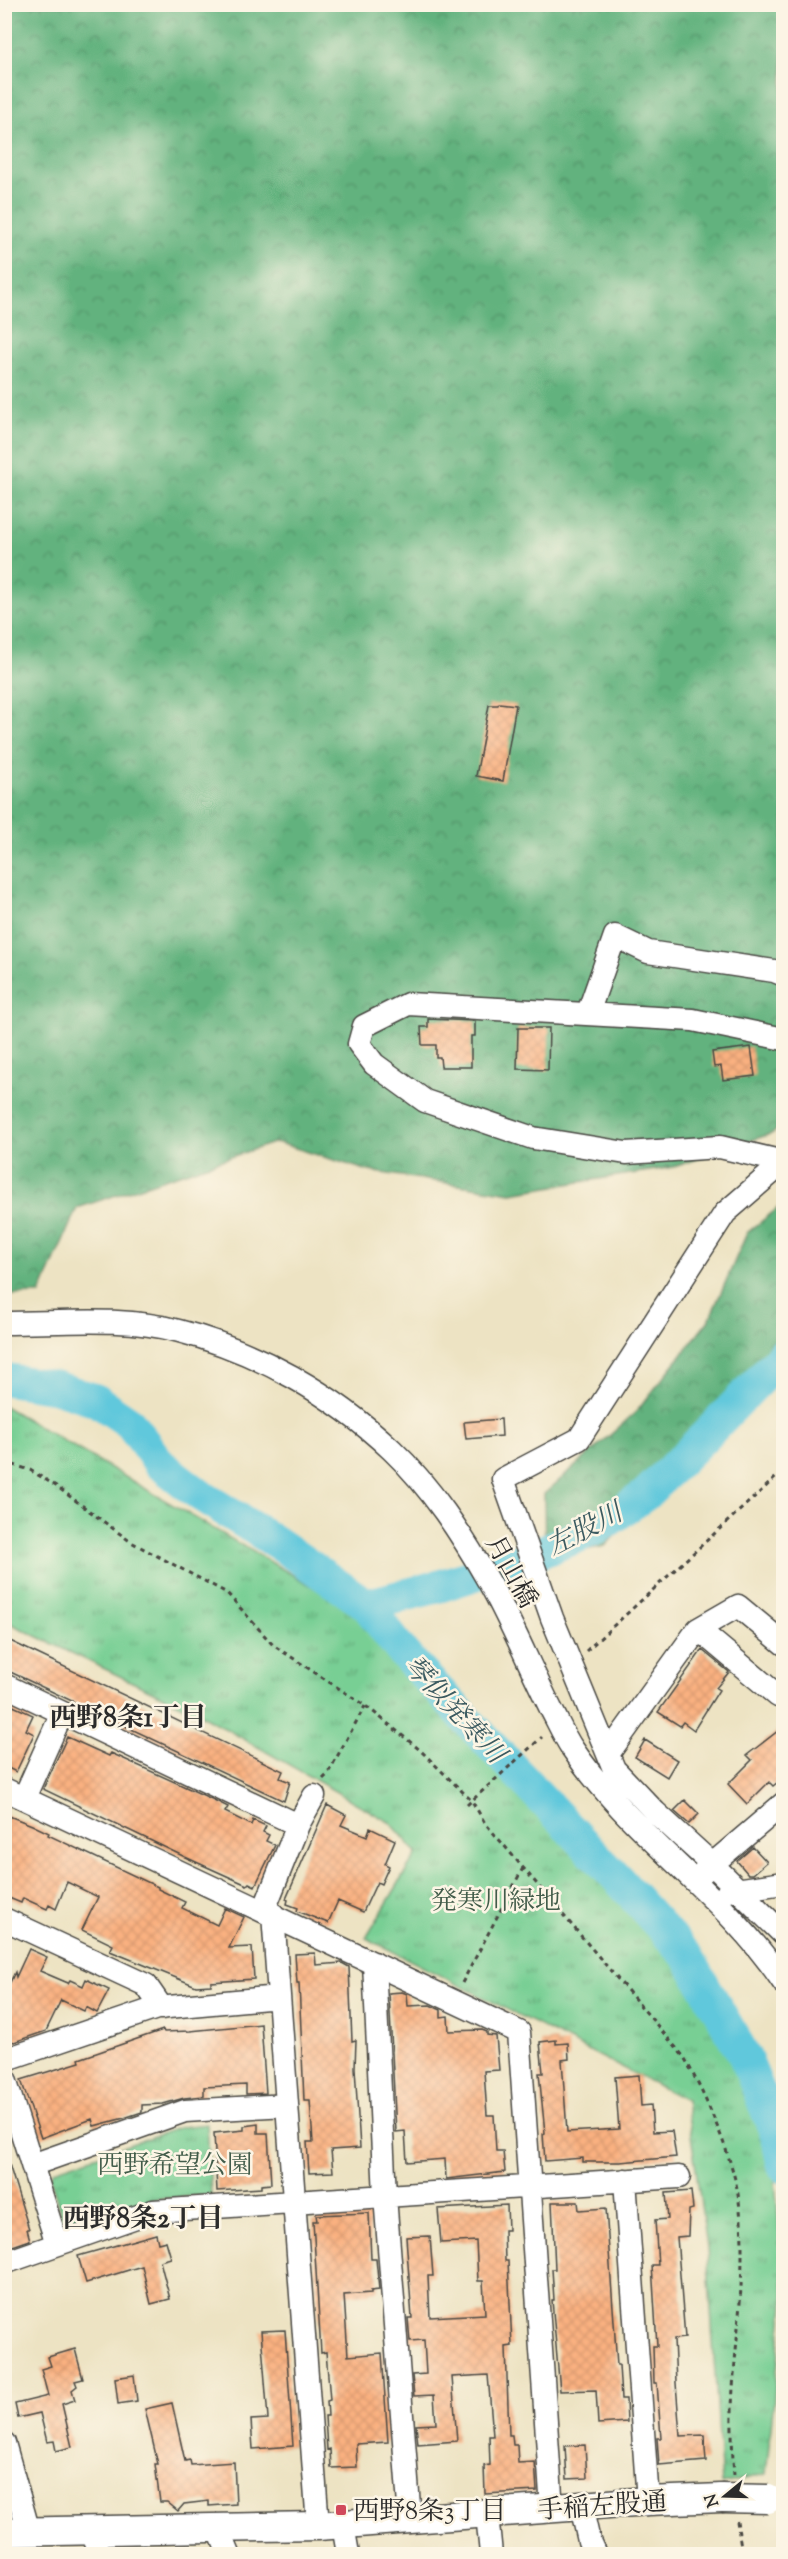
<svg xmlns="http://www.w3.org/2000/svg" width="788" height="2559" font-family="'Sorts Mill Goudy','Noto Serif JP',serif">
  <defs>
    <pattern id="grass-tufts" width="24" height="20" patternUnits="userSpaceOnUse" patternTransform="scale(1.5)"><rect width="24" height="20" fill="#78cf94"/><path d="M3 7l-1-3M5 7V3M7 7l1-3M15 17l-1-3M17 17v-4M19 17l1-3" fill="none" stroke="#63a879"/></pattern>
    <pattern id="forest-crowns" width="20" height="18" patternUnits="userSpaceOnUse" patternTransform="scale(1.5)"><rect width="20" height="18" fill="#62b27e"/><path d="M2 6a3 3 0 1 1 6 0M12 15a3 3 0 1 1 6 0" fill="none" stroke="#519167"/></pattern>
    <pattern id="building-cross-hatch" width="8" height="8" patternUnits="userSpaceOnUse" patternTransform="scale(1.5)"><rect width="8" height="8" fill="#fab180"/><path d="M0 0l8 8M0 8l8-8" fill="none" stroke="#d6986f"/></pattern>
  </defs>
  <rect width="100%" height="100%" fill="#fcf5e5"/>
  <filter id="ink" filterUnits="userSpaceOnUse"><feTurbulence type="fractalNoise" baseFrequency=".0167" numOctaves="2"/><feDisplacementMap in="SourceGraphic" scale="12" xChannelSelector="R" yChannelSelector="G"/><feConvolveMatrix kernelMatrix="1 2 1 2 8 2 1 2 1" color-interpolation-filters="sRGB"/></filter>
  <filter id="wash" filterUnits="userSpaceOnUse"><feTurbulence type="fractalNoise" baseFrequency=".008" numOctaves="4" result="noise"/><feDisplacementMap in="SourceGraphic" scale="24" xChannelSelector="R" yChannelSelector="G"/><feGaussianBlur stdDeviation="1.35" result="paint"/><feColorMatrix in="noise" values="0 0 0 0 0 0 0 0 0 0 0 0 0 0 0 0 0 1.4 0 .05"/><feComposite in="paint" operator="in"/></filter>
  <g filter="url(#wash)">
    <rect width="100%" height="100%" fill="#ede3c3"/>
    <!-- grass -->
    <path fill="url(#grass-tufts)" stroke="#527d60" stroke-width="1.5" d="M4,1406L356,1612L625,1907L677,1956L771,2138L783,2269L784,2304L766,2474L722,2484L707,2247L686,2100L366,1938L417,1853L391,1823L205,1717L5,1621Z
      M207,2124L211,2195L155,2199L75,2228L64,2224L50,2177L54,2170L181,2127Z"/>
    <!-- forest -->
    <path fill="url(#forest-crowns)" stroke="#466e54" stroke-width="1.5" d="M4,5H783L784,1124L773,1133L674,1167L511,1193L369,1171L276,1142L77,1208L40,1294L5,1295Z
      M783,1204V1351L744,1379L679,1467L605,1546L545,1557L544,1494L637,1411L709,1320L747,1233Z"/>
    <g fill="none" stroke-linecap="round" stroke-linejoin="round">
      <!-- river -->
      <path stroke="#60c8dc" stroke-width="33" d="M4,1379L55,1387L96,1400L130,1423L160,1464L200,1495L277,1543L367,1605L403,1653L618,1879L688,1957L745,2057L776,2133L784,2167
        M367,1605L440,1586L529,1557L598,1528L645,1495L710,1431L784,1354"/>
    </g>
    <g id="blocks">
      <!-- building -->
      <path fill="url(#building-cross-hatch)" d="M499,703L516,705L503,781L476,776L489,705H498Z
        M428,1019L475,1021V1036H471V1067H441L440,1057H436V1045H422L421,1027H428Z
        M518,1028H549L548,1070L517,1069Z
        M751,1047L755,1076L723,1080L721,1066L714,1067L712,1052Z
        M501,1419L502,1436L466,1439L464,1422Z
        M4,1638L283,1771L280,1778L290,1782L284,1801L4,1669Z
        M702,1650L729,1672L716,1688L719,1690L694,1730L683,1722L680,1726L658,1712Z
        M11,1705L33,1715L26,1730L34,1734L16,1772L4,1766V1719Z
        M783,1727V1778L773,1786L769,1782L747,1804L728,1784L752,1760L747,1755Z
        M67,1737L109,1756L111,1753L214,1800L228,1807L225,1812L251,1825L253,1820L266,1826L263,1832L269,1835L266,1841L275,1845L255,1886L249,1883L247,1885L185,1857L43,1789Z
        M645,1740L677,1760L667,1777L635,1757Z
        M685,1800L699,1814L689,1824L674,1811Z
        M327,1805L346,1815L341,1825L367,1836L370,1828L395,1840L385,1864L389,1866L381,1884L377,1882L363,1912L338,1901L328,1923L297,1911L298,1908L287,1904L288,1900L286,1899Z
        M4,1814L32,1825L49,1833L48,1835L158,1887V1889L185,1902L182,1908L217,1925L225,1908L244,1917L229,1948L252,1947L254,1979L211,1982V1985L196,1986L110,1951L113,1945L82,1930L98,1897L67,1882L56,1909L49,1905L47,1909L23,1898L21,1903L4,1896Z
        M753,1847L767,1862L753,1874H748L737,1861Z
        M29,1949L47,1957L40,1971L68,1983L70,1980L83,1986L86,1979L109,1990L97,2013L86,2007L84,2011L61,2000L46,2031L14,2042L9,2040L4,2028V1995L15,1972L16,1977Z
        M315,1953L316,1965L342,1963L349,1967L352,2041L356,2040L355,2068L360,2148L331,2150L333,2172L309,2173L307,2142H313L310,2101H304L299,1983H297L295,1954Z
        M402,1992L407,1994L408,2006L430,2005L441,2010V2017L448,2016L449,2031L482,2030L487,2032V2035L496,2036L499,2070L484,2071L487,2115H494L496,2151H503L505,2172L446,2179L445,2159L407,2162L405,2131L396,2132L389,1993Z
        M261,2024L266,2093L246,2094V2085L204,2087V2096L184,2098L163,2104L142,2105V2112L124,2118L94,2126L92,2119L41,2138L21,2080L80,2062L79,2059L163,2030L164,2032L190,2031Z
        M556,2040V2044L568,2043L569,2059L562,2060L567,2132L619,2129L615,2077L639,2075L641,2106L651,2105L653,2132L672,2131L676,2157L620,2162H583V2158L545,2161L543,2134L545,2133L539,2073H543L540,2042Z
        M258,2124V2133H268L271,2184L261,2185V2188L217,2191L214,2133L244,2130V2126Z
        M4,2161H8L29,2229H27L30,2240L4,2249Z
        M691,2191L693,2209L689,2210L688,2236L677,2237L685,2338L674,2339L676,2383L680,2436L704,2435L706,2461L659,2465L657,2438H661L657,2383H654L653,2346H657L652,2265H658L655,2220L668,2219L666,2193Z
        M552,2202H578L579,2210L606,2208L617,2365H619L621,2399H626L627,2422L598,2424L596,2390L560,2391L552,2300H554L552,2269H555Z
        M507,2205L508,2230H504L505,2261H508L512,2346L506,2347L509,2435H512L513,2445H517L518,2463L535,2462L537,2491L485,2494L484,2466L490,2465L489,2436H493L488,2375L452,2377L457,2441L418,2444L416,2425L436,2424L434,2395L414,2396L412,2375L426,2374L424,2340L410,2341L408,2318H412L406,2237L430,2236L433,2276H428L430,2317L485,2314L483,2281H478L476,2241L441,2243L438,2209Z
        M369,2213L371,2259H376L379,2290L371,2291V2293L344,2295L348,2356L382,2353L388,2442L356,2444L357,2467L331,2468L330,2449L327,2450L325,2416H328L327,2401L330,2400L326,2352L321,2353L313,2221H317L316,2215Z
        M156,2234L158,2243L166,2241L171,2258L160,2261L170,2299L151,2304L142,2266L86,2283L78,2256Z
        M285,2330L293,2446L253,2449L251,2420L268,2419L261,2331Z
        M75,2349L83,2379L75,2381L77,2386L72,2390L75,2400L62,2404L72,2447L56,2451L54,2441L47,2442L40,2413L18,2418L15,2404L48,2396L41,2369L51,2366L48,2357Z
        M134,2375L137,2401L118,2404L115,2378Z
        M172,2403L185,2461L190,2460L191,2465L234,2462L236,2504L209,2506V2501L184,2504L178,2511L167,2502H160L155,2464H158L145,2409Z
        M585,2445L587,2478L567,2479L565,2446Z"/>
    </g>
  </g>
  <g filter="url(#ink)">
    <use href="#blocks" fill-opacity="0" stroke="#484742" stroke-width="1.5"/>
    <g fill="none" stroke-linecap="round" stroke-linejoin="round">
      <defs>
        <path id="minor" d="M588,1013L615,936L648,952L774,971L784,975
          M784,1039L693,1020L408,1004L364,1026L359,1044L374,1064L425,1101L533,1138L626,1153L720,1147L784,1162
          M784,1162L725,1213L579,1439L503,1479L552,1618L614,1769L655,1812L712,1864L784,1935
          M4,1323C61,1323 124,1316 179,1331C257,1351 333,1394 392,1450C431,1487 462,1535 489,1582C512,1623 530,1667 551,1709C558,1722 564,1736 572,1748C631,1836 725,1894 784,1983
          M698,1629L738,1606L784,1644
          M4,1685L298,1825
          M608,1754L698,1629L778,1696
          M4,1789L519,2032L552,2509
          M24,1798L62,1713
          M702,1873L784,1803
          M728,1891L784,1883
          M264,1910L298,1825L314,1796
          M273,1914L318,2526
          M4,1919L146,1985L162,2008
          M374,1963L385,2196L410,2519
          M4,2060L157,2008L279,1997
          M4,2076L57,2244
          M32,2165L185,2111L287,2105
          M625,2180L648,2501
          M4,2263L153,2211L679,2177
          M4,2443L29,2532
          M581,2506L589,2541L595,2554
          M487,2514L491,2554
          M343,2525L348,2554
          M218,2528L229,2554
          M90,2531L100,2554"/>
        <path id="major" d="M4,2532L318,2526L648,2501L722,2498"/>
      </defs>
      <!-- minor casing -->
      <use href="#minor" stroke="#484742" stroke-width="25"/>
      <!-- major casing -->
      <use href="#major" stroke="#484742" stroke-width="31"/>
      <!-- path -->
      <path stroke="#484742" stroke-width="3" stroke-dasharray="4.5 4.5" stroke-linecap="butt" d="M4,1462L30,1470L56,1486L131,1542L227,1593L273,1645L370,1709L420,1750L472,1801L485,1823L684,2057C705,2095 734,2158 739,2201C747,2263 737,2327 733,2388C731,2417 732,2447 734,2475
        M586,1651L784,1470
        M323,1779L327,1775L365,1706
        M467,1805L542,1737
        M462,1983L523,1868
        M737,2521L742,2554"/>
      <!-- minor -->
      <use href="#minor" stroke="#fff" stroke-width="22"/>
      <!-- major -->
      <use href="#major" stroke="#fff" stroke-width="28"/>
      <defs>
        <path id="major-bridge" d="M722,2498L768,2499"/>
      </defs>
      <!-- major-bridge casing -->
      <use href="#major-bridge" stroke="#484742" stroke-width="31" stroke-linecap="butt"/>
      <!-- major-bridge -->
      <use href="#major-bridge" stroke="#fff" stroke-width="28"/>
    </g>
  </g>
  <!-- markers -->
  <rect fill="#d1495b" stroke="#fcf5e5" stroke-width="2" x="335" y="2504" width="12" height="12" rx="3"/>
  <g text-anchor="middle" stroke-width="5" stroke-linejoin="round" paint-order="stroke">
    <!-- street labels -->
    <g font-size="26" fill="#2b2b2b" stroke="#fcf5e5">
      <text transform="translate(512 1571) rotate(61)" y="9">月山橋</text>
      <text transform="translate(602 2505) rotate(-4)" y="9">手稲左股通</text>
    </g>
    <!-- park labels -->
    <g font-size="26" fill="#425c4a" stroke="#fcf5e5">
      <text x="496" y="1909">発寒川緑地</text>
      <text x="175" y="2173">西野希望公園</text>
    </g>
    <!-- poi labels -->
    <g font-size="26" fill="#2b2b2b" stroke="#fcf5e5" text-anchor="start">
      <text x="353" y="2519">西野8条3丁目</text>
    </g>
    <!-- water labels -->
    <g font-size="27" font-style="italic" fill="#3b5a60" stroke="#fcf5e5">
      <text transform="translate(584 1529) rotate(-28)" y="9">左股川</text>
      <text transform="translate(455 1709) rotate(47)" y="9">琴似発寒川</text>
    </g>
    <!-- neighbourhood labels -->
    <g font-size="27" font-weight="bold" fill="#2b2b2b" stroke="#fcf5e5">
      <text x="128" y="1726">西野8条1丁目</text>
      <text x="143" y="2227">西野8条2丁目</text>
    </g>
  </g>
  <!-- margin -->
  <rect width="788" height="2559" fill="none" stroke="#fcf5e5" stroke-width="24"/>
  <!-- north arrow -->
  <g transform="translate(725 2496) rotate(251)" stroke="#fcf5e5" stroke-width="4.5" paint-order="stroke">
  <path d="M0-4.5L10 22L0 15L-10 22Z" fill="#2b2b2b"/>
  <text y="-9" font-size="16" font-weight="bold" text-anchor="middle" fill="#2b2b2b">N</text>
  </g>
</svg>
